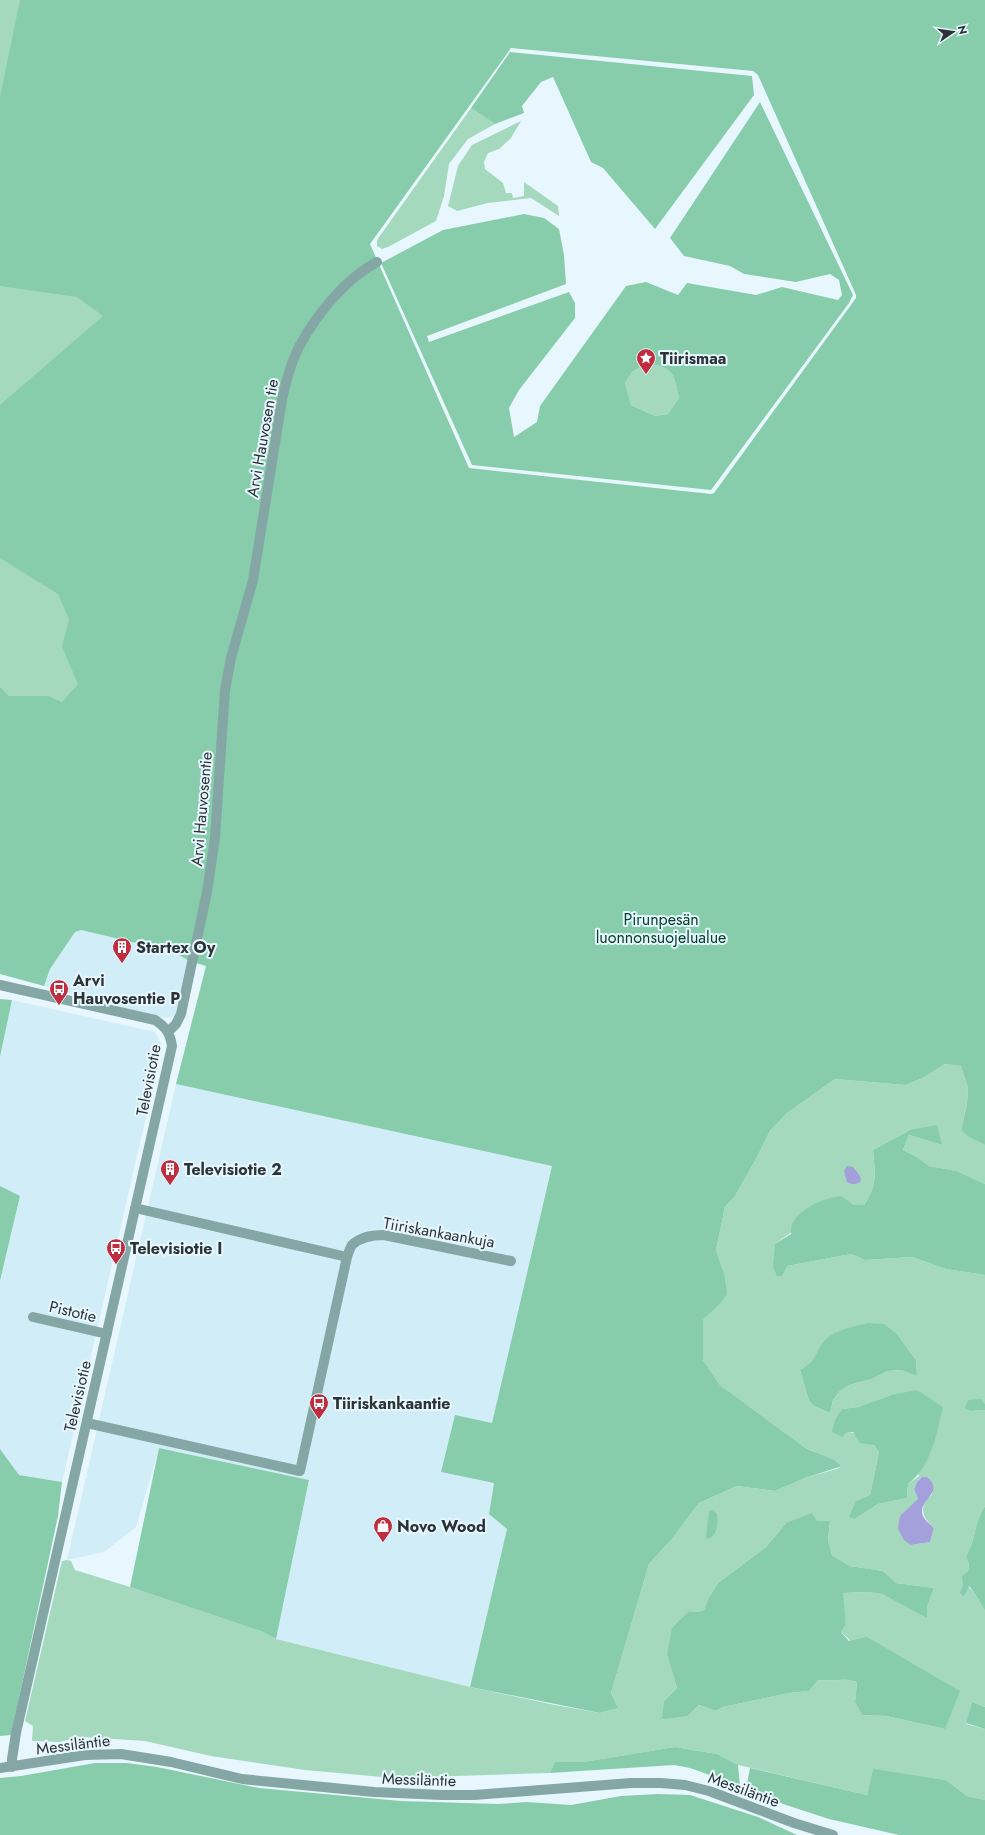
<svg xmlns="http://www.w3.org/2000/svg" width="985" height="1835" font-family="Jost,sans-serif">
  <rect width="100%" height="100%" fill="#e8f7fe"/>
  <!-- built -->
  <path fill="#d1edf8" d="M81,930L174,952L189,961L176,1014L170,1018H164L44,986L50,969L75,932Z
    M12,1000L155,1032L162,1047L62,1482L19,1475L0,1449V1281L20,1197L0,1186V1057Z
    M176,1084L552,1166L492,1423L442,1472L494,1483L489,1513L507,1529L470,1687L276,1639L309,1480L159,1448L136,1527L104,1552L67,1560Z"/>
  <!-- green -->
  <path fill="#a4d9be" fill-rule="evenodd" d="M0,0H199L121,337L0,440Z
    M471,108L495,124L468,139L449,164L444,196L436,221L388,247L382,249L377,246V240Z
    M521,121L511,138L499,149L488,153L484,162L485,169L503,183L506,193H512L513,198L524,196V182L558,206L559,216L531,198L488,203L457,211L448,206L458,166L472,145Z
    M646,364C673,366 674,374 679,398L668,414L655,416L631,405L625,383L632,372Z
    M0,504L73,594L78,684L63,702L0,696Z
    M945,1064L961,1066L968,1088L967,1104L961,1130L970,1138L985,1145V1184L957,1171L929,1166L917,1157L903,1150L909,1135L942,1145L910,1130L873,1150C875,1172 878,1185 864,1205H854L842,1196L775,1244L787,1266L851,1254L865,1260L912,1257L946,1269L985,1275V1404L980,1399L971,1411L985,1410V1506C974,1521 976,1541 966,1556L969,1564L968,1571L963,1576V1585L959,1593L964,1597L968,1586L974,1592L985,1611V1707L972,1702L966,1724L985,1729V1800L967,1796L946,1780L873,1770L867,1795L738,1765L717,1754L675,1747L583,1762H556L550,1773L393,1778L305,1770L211,1756L145,1741L82,1737L59,1742L32,1741L33,1726L25,1721L62,1561L67,1560L71,1561L75,1570L130,1587L263,1632L276,1639L470,1687L555,1705L600,1713L618,1708L611,1693L649,1564L671,1540L699,1503L737,1486L775,1491L805,1478L836,1469L842,1466L833,1459L807,1449L720,1385L703,1360V1320L719,1305L724,1273L716,1250L725,1207L735,1196L756,1159L770,1131L787,1113L835,1079L905,1085L923,1078ZM867,1323L897,1334L916,1360L917,1376L901,1370L887,1371L872,1379L849,1385L840,1391L833,1400L830,1413L814,1406L809,1401L800,1370L813,1362L837,1332ZM891,1395L919,1476L908,1484L907,1498L878,1504L855,1519L856,1501L870,1495L879,1452C873,1442 859,1431 846,1433L842,1409L858,1407ZM922,1477L932,1494C918,1507 922,1517 934,1528L930,1542L911,1545V1507L918,1499L914,1489L917,1482ZM830,1522L828,1540L832,1555L850,1566L883,1571L896,1583L934,1588L927,1607V1617L882,1594L868,1592L842,1593L846,1625L841,1632L945,1729L886,1716L862,1715L855,1702L857,1682C843,1677 833,1682 818,1680L809,1691L789,1693L723,1707L716,1711L699,1705L688,1716L664,1701L677,1688L667,1655L682,1619L689,1611L698,1612L704,1610L708,1599L718,1583L766,1547L786,1523Z"/>
  <!-- forest -->
  <path fill="#88cdab" fill-rule="evenodd" d="M20,0H985V1145L970,1138L961,1130L967,1104L968,1088L961,1066L945,1064L923,1078L905,1085L835,1079L787,1113L770,1131L756,1159L735,1196L725,1207L716,1250L724,1273L727,1294L719,1305L703,1320V1360L720,1385L807,1449L833,1459L842,1466L805,1478L775,1491L737,1486L699,1503L671,1540L649,1564L611,1693L618,1708L600,1713L470,1687L507,1529L489,1514L494,1483L441,1472L455,1415L492,1423L552,1166L176,1084L206,966L189,961L174,952L81,930L75,932L50,969L44,986L0,974V687L9,696H48L62,702L78,684L62,647L69,619L58,594L0,558V405L103,316L77,297L0,286V97ZM511,48L753,71L758,75L856,295V298L714,493L711,494L469,468L370,244Z
    M510,52L752,76L754,95L655,229L603,168L591,162L553,77L541,82L522,106L524,113L495,124L471,108Z
    M760,102L853,295L849,303L711,490L472,465L381,263L443,230L524,214L544,218L559,229L564,255L566,284L427,336L429,342L569,292L575,303V318L519,390L509,408L514,437L537,422L540,406L626,286L646,282L678,295L687,283L756,295L782,287L838,300L842,295L839,280L830,274L796,282L744,274L730,266L684,256L670,238ZM646,364C673,366 674,374 679,398L668,414L655,416L631,405L625,383L632,372Z
    M0,999L12,1000L0,1057Z
    M937,1125L942,1145L909,1135L903,1150L917,1157L929,1166L957,1171L985,1184V1275L946,1269L912,1257L865,1260L851,1254L787,1266L782,1276H777L773,1267L775,1244L791,1234C791,1231 791,1225 793,1222C803,1207 825,1197 842,1196L854,1205H864C878,1185 875,1172 873,1150L910,1130Z
    M0,1186L20,1196L0,1281Z
    M867,1323L884,1324L897,1334L916,1360L917,1376L901,1370L887,1371L872,1379L849,1385L840,1391L833,1400L830,1413L814,1406L809,1401L800,1370C818,1359 812,1359 822,1344C831,1330 853,1327 867,1323Z
    M917,1390L943,1407C936,1435 932,1465 908,1484L907,1498L878,1504L855,1519L849,1517L856,1501L870,1495L879,1452L874,1445L860,1443L853,1432L846,1433L842,1437L832,1432L835,1420L842,1409L858,1407L891,1395Z
    M981,1399L985,1404V1410L971,1411L965,1408L968,1400Z
    M159,1448L309,1480L276,1639L263,1632L130,1587Z
    M0,1449L19,1475L62,1482L58,1516L11,1735L0,1736Z
    M985,1506V1611L974,1592L969,1586L964,1597L959,1593L963,1585L962,1576L968,1571L969,1564L966,1556C976,1541 974,1521 985,1506Z
    M713,1510L717,1514C718,1524 718,1533 709,1539L706,1538L709,1511Z
    M812,1513L817,1521H830L828,1540L832,1555L850,1566L883,1571L896,1583L934,1588L927,1607V1618L882,1594L868,1592L843,1593L846,1625L841,1632L849,1641L867,1637L960,1691L945,1729L886,1716L862,1715L855,1702L857,1682C844,1677 832,1682 818,1680L809,1691L789,1693L723,1707L716,1711L699,1705L688,1716L662,1719L664,1701L677,1688L667,1655L672,1628L689,1611L698,1612L704,1610L708,1599L718,1583L766,1547L786,1523Z
    M972,1702L985,1707V1729L966,1723Z
    M675,1747L717,1754L738,1765L740,1786L690,1768L674,1765L550,1773L555,1762H583Z
    M95,1763H127L157,1767L259,1788L401,1801L498,1804L527,1802L571,1805L621,1796L658,1794L690,1795L758,1817L797,1835H0V1778L21,1776Z
    M750,1768L867,1795L873,1769L946,1780L967,1796L985,1800V1835H899L829,1819L786,1805L746,1789Z"/>
  <!-- water -->
  <path fill="#a3a0db" d="M847,1166L853,1167L860,1176L861,1181C856,1185 853,1185 847,1182L844,1171Z
    M922,1477H927C946,1493 916,1500 923,1516C925,1521 931,1525 934,1528L930,1542L911,1545L904,1540L898,1529L900,1516L918,1499L914,1489L917,1482Z"/>
  <g fill="none" stroke-linecap="round" stroke-linejoin="round">
    <!-- minor -->
    <path stroke="#84a7a6" stroke-width="10" d="M0,985L155,1020C166,1027 170,1033 172,1046L16,1733L12,1759V1767
      M168,1032L176,1024L181,1014L207,892L215,838L225,690L231,658L253,580L282,400C286,381 291,362 300,345C317,314 345,279 377,262
      M347,1257C348,1254 350,1248 352,1245C360,1237 374,1235 384,1235L511,1261
      M33,1317L107,1334
      M87,1423L300,1471L347,1257L135,1208
      M0,1768L85,1755L121,1754L171,1762L242,1779L374,1792L442,1795H474L631,1783H661L685,1785L709,1791L794,1823L833,1835"/>
  </g>
  <!-- icons -->
  <defs>
    <symbol id="sight-pin" viewBox="-11 -11 22 30"><path d="M0 17L-7.5 6A9.5 9.5 0 1 1 7.5 6Z" fill="#be2e3e" stroke="#e8f7fe"/><path d="M0-6L1.8-2.2L6-1.7L2.9 1.2L3.7 5.4L0 3.3L-3.7 5.4L-2.9 1.2L-6-1.7L-1.8-2.2Z" fill="#fff"/></symbol>
    <symbol id="building-pin" viewBox="-11 -11 22 30"><path d="M0 17L-7.5 6A9.5 9.5 0 1 1 7.5 6Z" fill="#be2e3e" stroke="#e8f7fe"/><path d="M-4-6H4V6H1V3H-1V6H-4ZM-2.5-4.3h1.7v1.8h-1.7ZM.8-4.3h1.7v1.8H.8ZM-2.5-1h1.7V.8h-1.7ZM.8-1h1.7V.8H.8Z" fill="#fff"/></symbol>
    <symbol id="bus-pin" viewBox="-11 -11 22 30"><path d="M0 17L-7.5 6A9.5 9.5 0 1 1 7.5 6Z" fill="#be2e3e" stroke="#e8f7fe"/><path d="M-5-6H5V4H4V6H2V4H-2V6H-4V4H-5ZM-3.5-4V0h7V-4ZM-3.5 1.2v1.5H-2V1.2ZM2 1.2v1.5H3.5V1.2Z" fill="#fff"/></symbol>
    <symbol id="shop-pin" viewBox="-11 -11 22 30"><path d="M0 17L-7.5 6A9.5 9.5 0 1 1 7.5 6Z" fill="#be2e3e" stroke="#e8f7fe"/><path d="M-5-2.5h2.3a2.7 3.5 0 0 1 5.4 0H5L5.5 6h-11ZM-1.5-2.5h3a1.5 2.3 0 0 0-3 0Z" fill="#fff"/></symbol>
  </defs>
  <g fill-rule="evenodd">
    <use href="#sight-pin" x="635" y="347" width="22" height="30"/>
    <use href="#building-pin" x="111" y="936" width="22" height="30"/>
    <use href="#bus-pin" x="48" y="978" width="22" height="30"/>
    <use href="#building-pin" x="159" y="1158" width="22" height="30"/>
    <use href="#bus-pin" x="105" y="1237" width="22" height="30"/>
    <use href="#bus-pin" x="308" y="1392" width="22" height="30"/>
    <use href="#shop-pin" x="372" y="1515" width="22" height="30"/>
  </g>
  <g text-anchor="middle" stroke-width="4" stroke-linejoin="round" paint-order="stroke">
    <!-- poi labels -->
    <g font-size="16" font-weight="bold" fill="#2b3336" stroke="#e8f7fe" text-anchor="start">
      <text x="660" y="364">Tiirismaa</text>
      <text x="136" y="953">Startex Oy</text>
      <text x="73" y="986">Arvi<tspan x="73" dy="18">Hauvosentie P</tspan></text>
      <text x="184" y="1175">Televisiotie 2</text>
      <text x="130" y="1254">Televisiotie I</text>
      <text x="333" y="1409">Tiiriskankaantie</text>
      <text x="397" y="1532">Novo Wood</text>
    </g>
    <!-- street labels -->
    <g font-size="16" fill="#2b3336" stroke="#e8f7fe">
      <text transform="translate(262 438) rotate(-80)" y="6">Arvi Hauvosen tie</text>
      <text transform="translate(201 809) rotate(-85)" y="6">Arvi Hauvosentie</text>
      <text transform="translate(148 1080) rotate(-79)" y="6">Televisiotie</text>
      <text transform="translate(439 1232) rotate(10)" y="6">Tiiriskankaankuja</text>
      <text transform="translate(73 1311) rotate(13)" y="6">Pistotie</text>
      <text transform="translate(77 1396) rotate(-77)" y="6">Televisiotie</text>
      <text transform="translate(73 1744) rotate(-7)" y="6">Messiläntie</text>
      <text transform="translate(419 1779) rotate(2)" y="6">Messiläntie</text>
      <text transform="translate(744 1789) rotate(20)" y="6">Messiläntie</text>
    </g>
    <!-- park labels -->
    <g font-size="16" fill="#04402a" stroke="#e8f7fe">
      <text x="661" y="925">Pirunpesän<tspan x="661" dy="18">luonnonsuojelualue</tspan></text>
    </g>
  </g>
  <!-- north arrow -->
  <g transform="translate(953 32) rotate(77)" stroke="#e8f7fe" stroke-width="3" paint-order="stroke">
  <path d="M0-3L7 15L0 10L-7 15Z" fill="#2b3336"/>
  <text y="-6" font-size="11" font-weight="bold" text-anchor="middle" fill="#2b3336">N</text>
  </g>
</svg>
